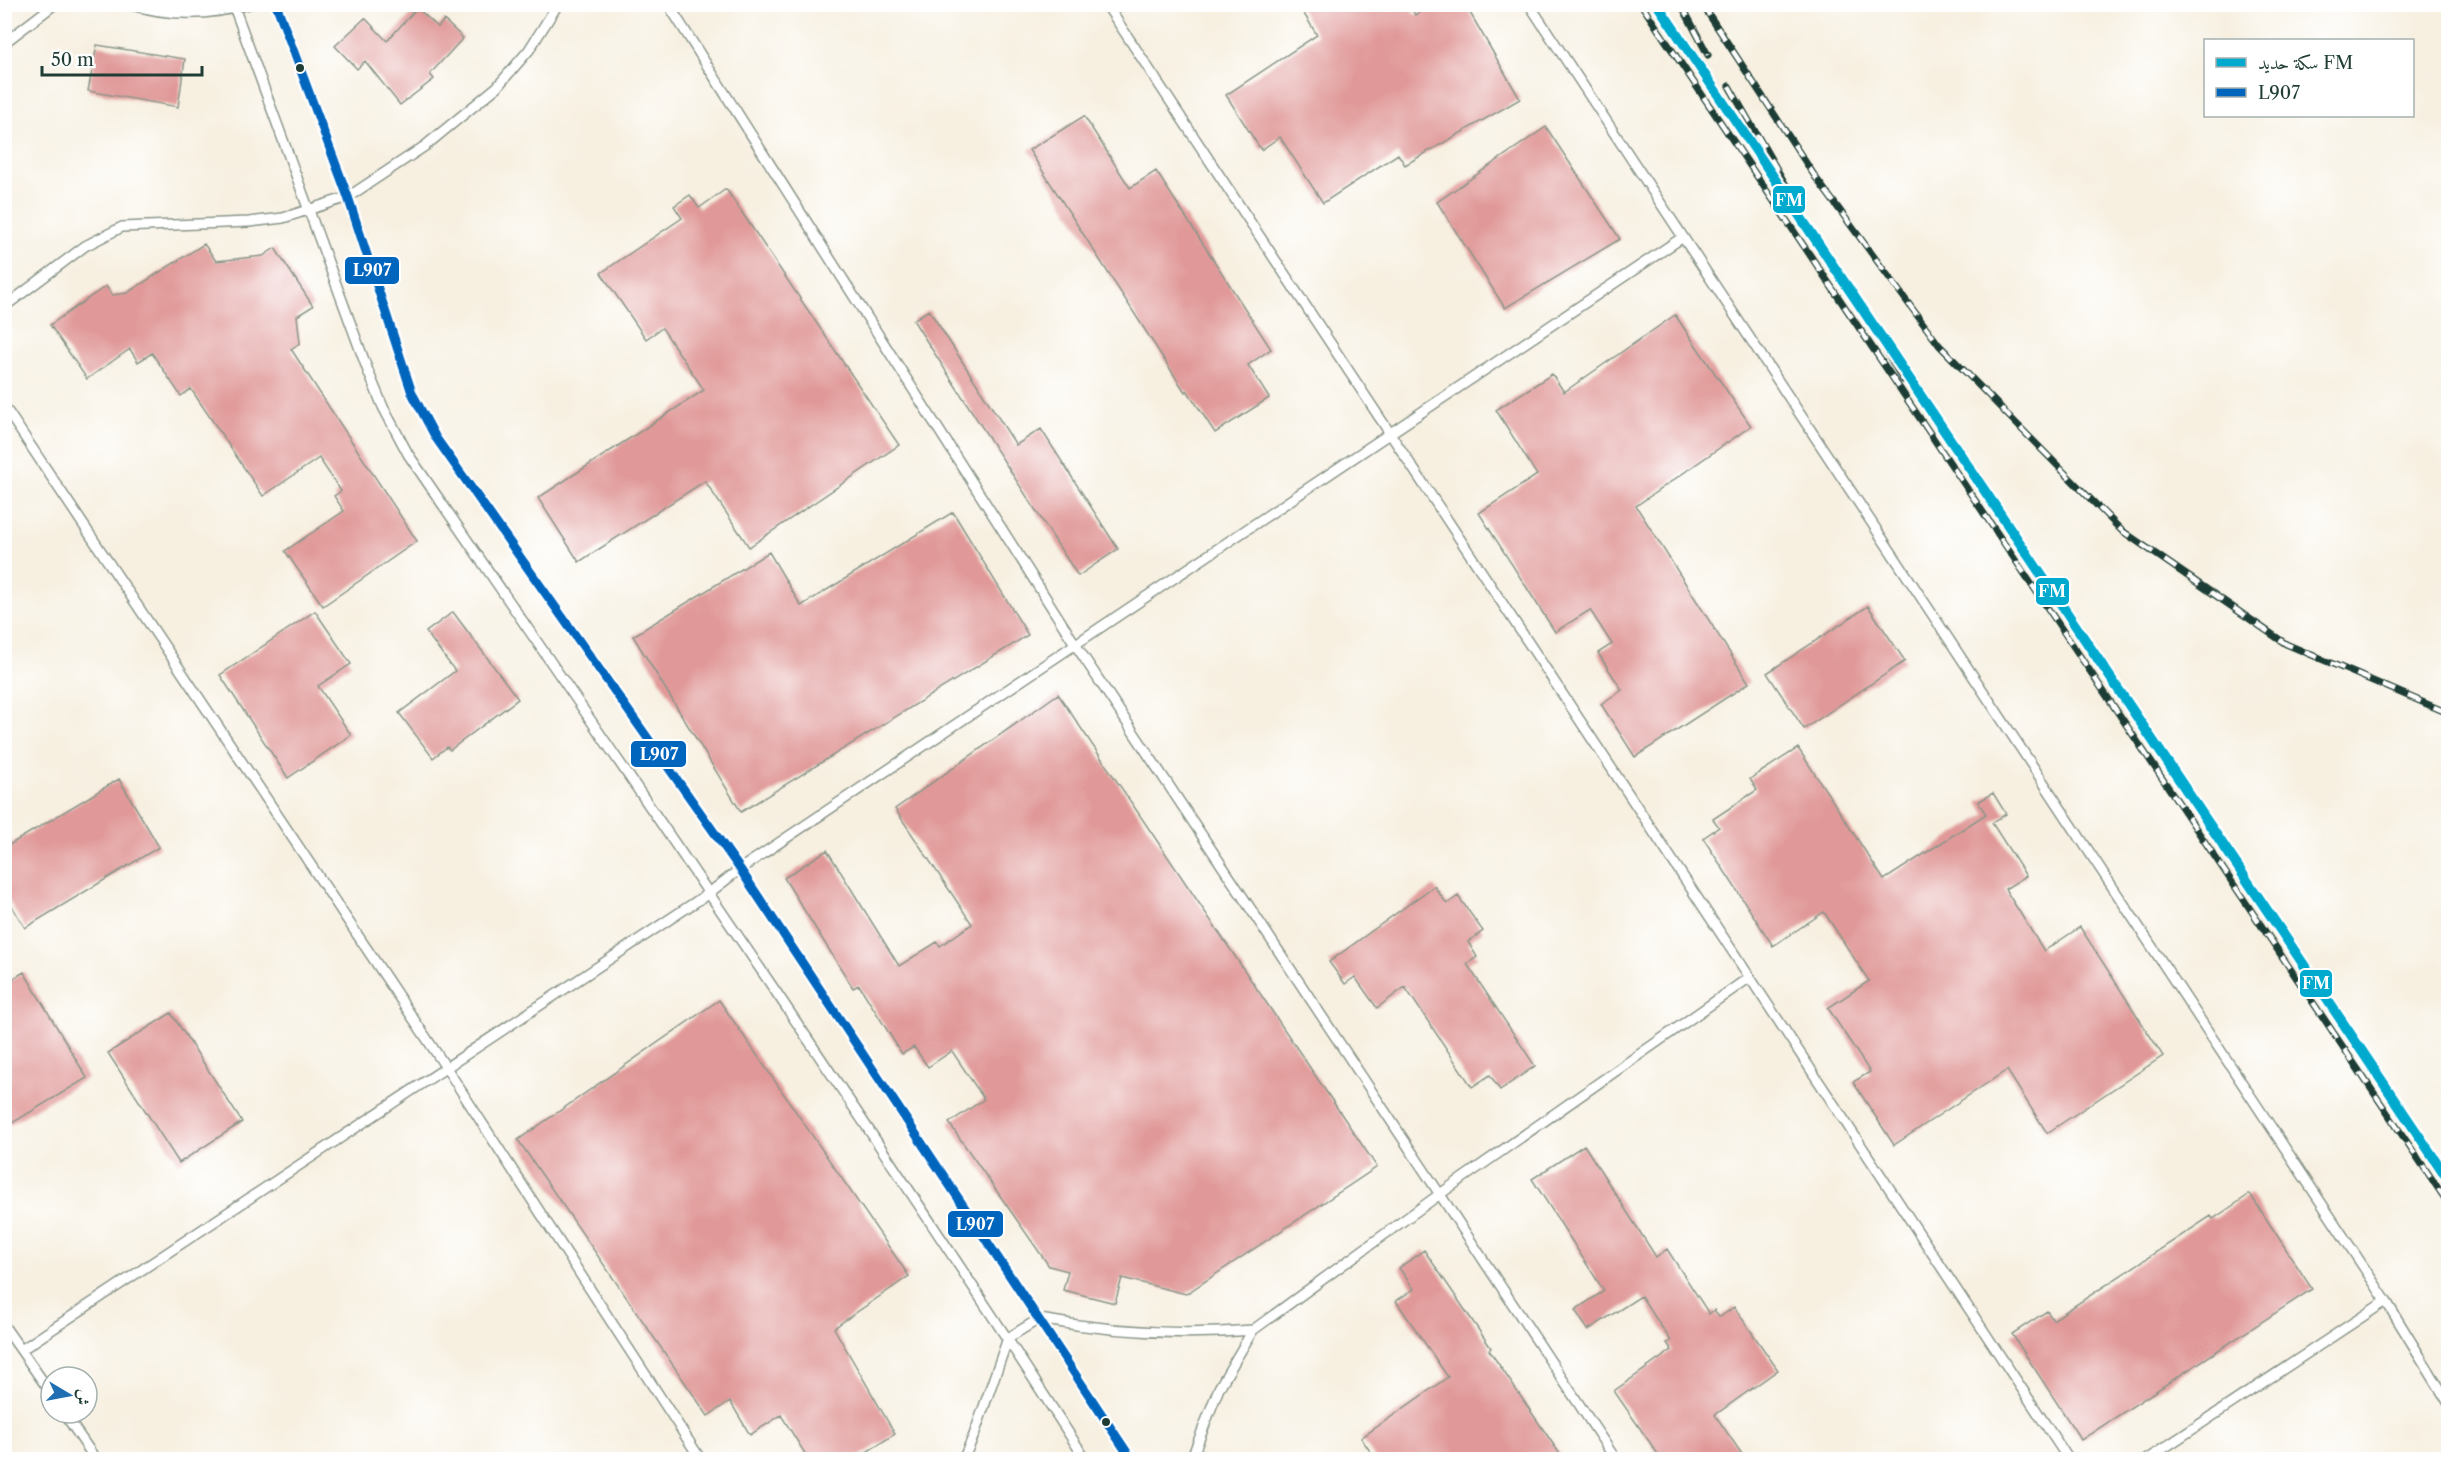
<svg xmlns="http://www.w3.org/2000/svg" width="2453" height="1464" font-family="'Libre Caslon Text',Amiri,serif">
  <rect width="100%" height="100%" fill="#fff"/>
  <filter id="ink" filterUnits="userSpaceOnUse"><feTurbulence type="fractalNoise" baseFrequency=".0167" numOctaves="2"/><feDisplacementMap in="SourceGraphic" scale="12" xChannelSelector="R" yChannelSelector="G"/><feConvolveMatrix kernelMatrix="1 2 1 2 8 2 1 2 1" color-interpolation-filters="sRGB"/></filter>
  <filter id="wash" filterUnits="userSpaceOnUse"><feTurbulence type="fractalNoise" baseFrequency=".008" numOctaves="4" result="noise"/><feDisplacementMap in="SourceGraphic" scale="24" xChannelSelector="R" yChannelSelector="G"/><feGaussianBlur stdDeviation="1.35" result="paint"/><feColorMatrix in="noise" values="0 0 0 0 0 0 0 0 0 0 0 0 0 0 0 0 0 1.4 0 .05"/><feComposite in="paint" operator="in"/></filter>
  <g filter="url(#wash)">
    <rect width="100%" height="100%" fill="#f7f0e1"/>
    <g id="blocks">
      <!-- building -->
      <path fill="#e09998" d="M1298,4H1409L1415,15L1432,4H1465L1520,99L1405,165L1398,154L1323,203L1280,137L1261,150L1226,95L1317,35Z
        M417,8L438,27L444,20L463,38L430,74L434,79L400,105L365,61L357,69L335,46L365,18L387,41Z
        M97,45L185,59L178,107L88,91Z
        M1084,116L1130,188L1156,171L1271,349L1248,365L1269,398L1215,433L1187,390L1185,392L1029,150Z
        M1546,127L1620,239L1505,308L1437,202Z
        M726,189L899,445L749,547L705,481L579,562L538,498L704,390L662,328L646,339L601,273L682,218L674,206L690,195L699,208Z
        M204,244L216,261L263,256L275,248L313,306L297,316L300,343L291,349L417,541L323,606L285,551L344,511L334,496L341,491L319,458L263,496L191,389L181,396L152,353L138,362L130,349L87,379L50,325L106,286L112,295L127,293Z
        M929,310L1016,445L1041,429L1118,549L1078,576L913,320Z
        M1675,315L1751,426L1636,506L1749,683L1635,757L1601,704L1622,690L1598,653L1612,644L1590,610L1555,632L1479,513L1537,475L1496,410L1552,374L1564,392Z
        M953,512L1028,635L741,812L633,636L769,552L801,606Z
        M1868,606L1905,661L1804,729L1767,673Z
        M315,611L351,664L318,686L351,735L288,778L220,675Z
        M453,612L518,699L450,750L447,747L433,758L399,713L455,671L426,632Z
        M1058,694L1377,1167L1186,1294L1122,1278L1115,1303L1063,1290L1068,1271L1049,1266L949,1123L984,1099L952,1051L928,1067L914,1047L902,1054L859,985L853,988L784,878L827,850L899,966L937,942L940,946L972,924L895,809Z
        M1798,748L1884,880L1986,814L1978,802L1993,793L2006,814L1992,823L2026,876L2005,889L2044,951L2080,927L2163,1056L2047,1133L2007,1070L1894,1145L1853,1082L1870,1072L1828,1008L1869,981L1824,912L1773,946L1703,838L1719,827L1713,819L1757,790L1750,779Z
        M119,779L159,847L25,928L4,893V848Z
        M1434,886L1447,904L1458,896L1483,931L1468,942L1477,957L1467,964L1535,1066L1500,1090L1490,1075L1472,1087L1405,987L1377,1008L1355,977L1345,984L1329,962Z
        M24,972L87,1078L4,1128V984Z
        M719,1000L909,1276L834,1328L895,1434L854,1460H809L781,1415L750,1435L730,1401L708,1416L518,1140Z
        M171,1013L242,1122L179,1163L108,1053Z
        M1584,1145L1656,1257L1667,1249L1709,1314L1714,1310L1720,1317L1734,1307L1778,1370L1715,1415L1746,1460H1662L1614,1391L1672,1350L1667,1343L1671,1341L1641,1296L1588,1330L1575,1310L1604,1291L1532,1179Z
        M2250,1194L2312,1289L2081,1440L2012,1334L2047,1311L2053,1320L2211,1216L2213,1219Z
        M1424,1250L1491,1348L1489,1350L1564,1460H1376L1361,1438L1448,1377L1396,1301L1414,1289L1399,1268Z"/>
    </g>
  </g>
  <g filter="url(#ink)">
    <use href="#blocks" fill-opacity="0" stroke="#8b968a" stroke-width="1.5"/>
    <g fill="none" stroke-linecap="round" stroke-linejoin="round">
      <defs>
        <path id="service" d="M128,4C168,16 208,17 249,4
          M233,4L368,371L383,407L408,454C637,788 867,1120 1086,1460
          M276,4L348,197L412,393L436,438L740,869L1132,1460
          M668,4L1075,644L1616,1460
          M1106,4L2069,1460
          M1529,4L2386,1301L2448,1402
          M4,43L55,4
          M4,307L85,246L122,227L249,222L283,218L348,197L425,146L497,87L529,50L558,4
          M4,406L445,1066L701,1460
          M4,1326L51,1393
          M21,1350L709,893L740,869L1683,237
          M64,1413L96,1460
          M963,1460L974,1435L1008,1338L1039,1319C1111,1332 1180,1336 1253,1330
          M1191,1460L1219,1388L1253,1330L1440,1194L1750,977
          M2146,1460L2386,1301"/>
      </defs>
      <!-- service casing -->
      <use href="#service" stroke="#8b968a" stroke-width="12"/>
      <!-- service -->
      <use href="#service" stroke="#fff" stroke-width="9"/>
      <defs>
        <path id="rail" d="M1641,4L2448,1203
          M1681,4L1708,55
          M1702,4L1816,178L1939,345L2121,530L2286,644L2448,713
          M1729,86L1829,260
          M1856,300L1903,380"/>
      </defs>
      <!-- rail casing -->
      <use href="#rail" stroke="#1f3d34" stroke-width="7"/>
      <!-- rail -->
      <use href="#rail" stroke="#fff" stroke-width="4.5" stroke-dasharray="14" stroke-linecap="butt"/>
      <defs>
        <path id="bus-1" d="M276,4L348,197L412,393L436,438L740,869L1132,1460"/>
      </defs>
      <!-- bus-1 casing -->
      <use href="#bus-1" stroke="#fff" stroke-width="14"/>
      <!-- bus-1 -->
      <use href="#bus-1" stroke="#0065bd" stroke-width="9"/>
      <defs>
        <path id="rail-1" d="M1657,4L2448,1179"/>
      </defs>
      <!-- rail-1 casing -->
      <use href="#rail-1" stroke="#fff" stroke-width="15"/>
      <!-- rail-1 -->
      <use href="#rail-1" stroke="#00a9ce" stroke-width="10"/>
    </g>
  </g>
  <!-- markers -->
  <g fill="#1f3d34" stroke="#fff" stroke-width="2">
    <circle cx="300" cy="68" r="5"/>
    <circle cx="1106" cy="1422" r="5"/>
  </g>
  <g stroke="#fff" stroke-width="2">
    <rect x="1772" y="185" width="34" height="29" rx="6" fill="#00a9ce"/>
    <rect x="344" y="256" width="56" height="29" rx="6" fill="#0065bd"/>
    <rect x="2035" y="577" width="35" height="29" rx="6" fill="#00a9ce"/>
    <rect x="630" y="740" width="57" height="28" rx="6" fill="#0065bd"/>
    <rect x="2299" y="969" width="34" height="29" rx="6" fill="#00a9ce"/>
    <rect x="947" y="1210" width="57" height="28" rx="6" fill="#0065bd"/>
  </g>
  <g font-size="16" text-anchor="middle" font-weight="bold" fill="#fff">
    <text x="1789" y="206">FM</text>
    <text x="372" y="276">L907</text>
    <text x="2052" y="597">FM</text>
    <text x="659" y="760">L907</text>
    <text x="2316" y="989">FM</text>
    <text x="975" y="1230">L907</text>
  </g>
  <!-- margin -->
  <rect width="2453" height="1464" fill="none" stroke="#fff" stroke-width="24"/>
  <!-- legend -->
  <rect x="2204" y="39" width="210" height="78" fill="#ffffff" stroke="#a5b1ae" stroke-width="1.5"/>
  <rect x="2216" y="58" width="30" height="9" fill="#00a9ce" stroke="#a5b1ae" stroke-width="1.5"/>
  <text x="2258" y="69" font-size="18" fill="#1f3d34">سكة حديد FM</text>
  <rect x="2216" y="88" width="30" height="9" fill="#0065bd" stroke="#a5b1ae" stroke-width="1.5"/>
  <text x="2258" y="99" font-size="18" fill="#1f3d34">L907</text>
  <!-- north arrow -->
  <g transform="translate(69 1395) rotate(100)"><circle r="28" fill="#ffffff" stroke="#a5b1ae" stroke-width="1.5"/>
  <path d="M0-4.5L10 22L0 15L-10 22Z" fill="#1f6fb2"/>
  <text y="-9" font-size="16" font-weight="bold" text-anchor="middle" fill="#1f3d34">ش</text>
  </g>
  <!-- scale -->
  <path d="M42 66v9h160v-9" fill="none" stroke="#1f3d34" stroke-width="3"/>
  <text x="51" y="66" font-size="18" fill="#1f3d34" stroke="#ffffff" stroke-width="4.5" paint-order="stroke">50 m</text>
</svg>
